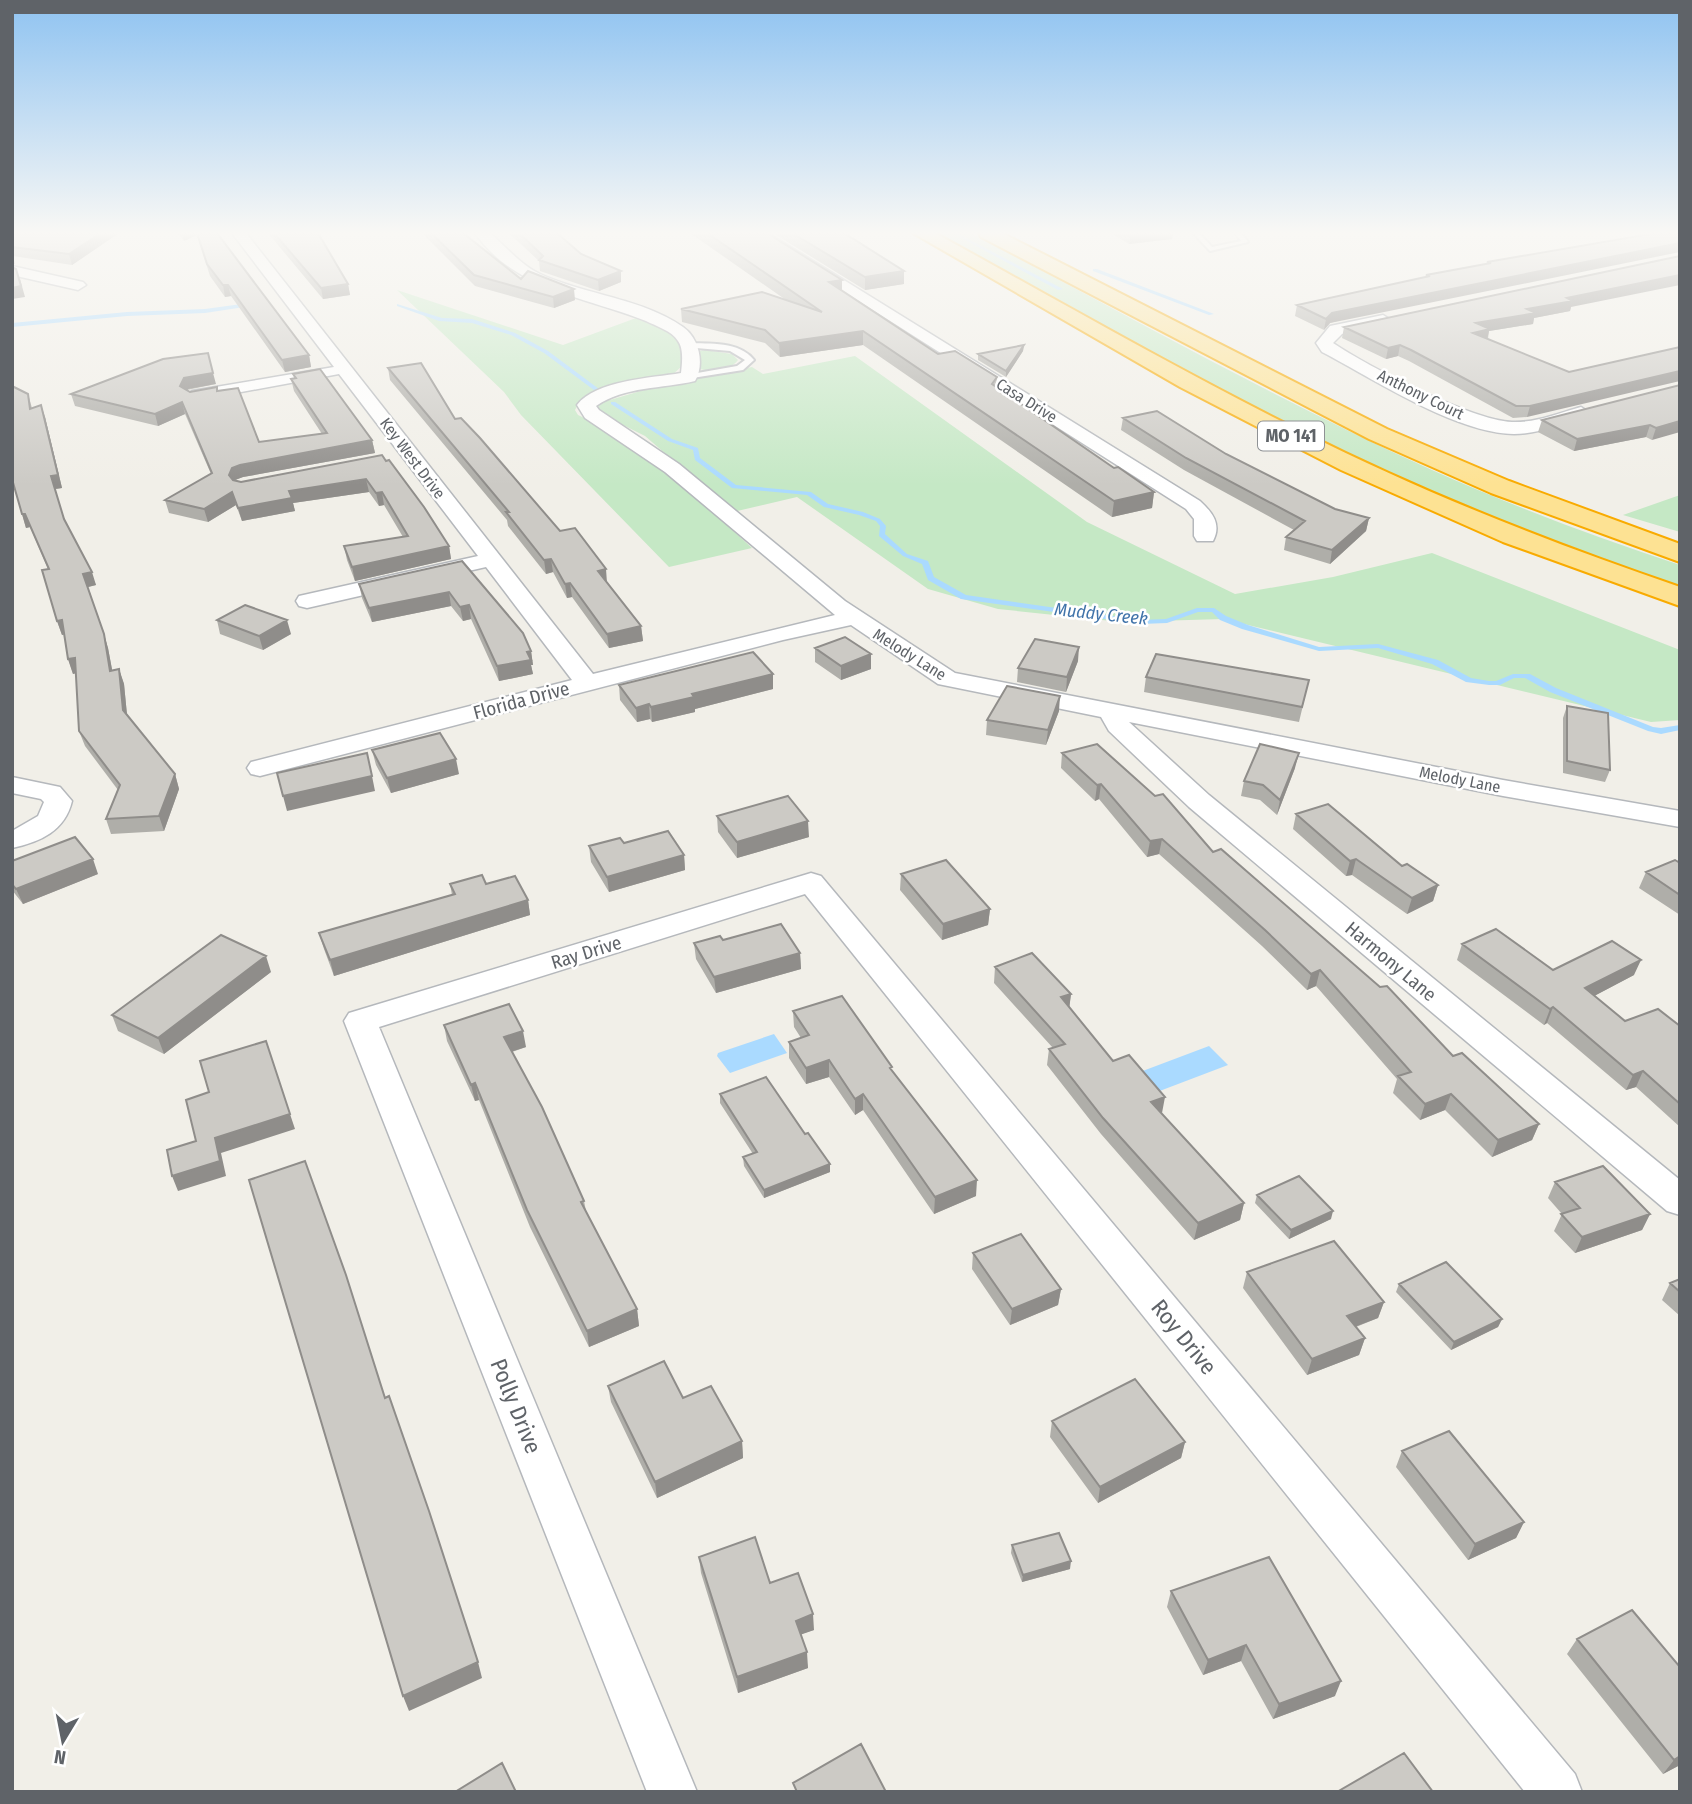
<svg xmlns="http://www.w3.org/2000/svg" width="1692" height="1804" font-family="'Fira Sans Condensed',sans-serif">
  <rect width="100%" height="100%" fill="#f1efe8"/>
  <!-- green -->
  <path fill="#c5e8c5" d="M937,233H971C1124,313 1274,399 1432,470C1512,506 1596,537 1680,565V587C1554,542 1428,495 1308,435C1182,372 1061,299 937,233Z
    M397,290L563,345L636,318C666,329 684,329 682,366L671,376L581,399L575,410L578,415L637,443L752,548L669,567L521,415L504,392Z
    M705,350L732,354L738,360C730,371 712,372 699,369V351Z
    M855,356L1087,522L1235,594L1333,577L1432,553L1680,650V720L1651,722L1223,619L1121,622L998,609L928,589L797,497L733,512L645,436L601,414L598,406L603,402L668,383L752,367L763,374Z
    M1680,495V532L1623,515Z"/>
  <!-- water -->
  <path fill="#aadaff" d="M774,1034L787,1053L730,1073L717,1056L718,1053Z
    M1209,1046L1228,1065L1157,1092L1140,1072Z"/>
  <g fill="none" stroke-linecap="round" stroke-linejoin="round">
    <!-- stream -->
    <path fill="#aadaff" fill-rule="evenodd" d="M952,233H957L1063,289L1058,290Z
      M1093,269H1097L1214,314L1209,315L1093,271Z
      M249,303L251,304V306L205,313L127,316L12,327V323L127,312L205,309Z
      M397,304L442,318L472,319L515,333L548,351L599,389L594,390L544,353L511,335L472,323L439,321L397,306Z
      M611,402H615L672,439L698,448L700,458L736,485L811,492L828,504L863,512L880,519L886,526L885,534L907,554L928,561L934,577L966,595L1141,620L1166,619L1197,608H1214L1226,616L1248,625L1319,647L1378,644L1438,660L1471,678L1489,681H1496L1513,674H1530L1556,688L1653,727L1661,728L1680,725V730L1661,734L1648,731L1550,692L1525,678H1514L1500,685H1489L1466,682L1432,664L1378,648L1319,651L1242,629L1220,620L1212,612H1198L1167,623L1141,624L961,599L928,580L922,564L903,556L879,536L880,526L876,521L859,515L824,507L807,495L732,488L695,460L693,450L668,441L611,404Z"/>
    <defs>
      <path id="lane" d="M1193,233H1199L1212,247L1241,241L1235,233H1241L1248,242L1210,251Z
        M688,343C710,344 739,341 754,360L743,370L686,379V375L737,366L745,360L730,351L685,347V343Z"/>
      <path id="street" d="M232,233H246L593,674L835,615L665,472L585,418L577,405C596,380 652,378 681,373C682,364 684,349 678,341C672,331 656,326 646,321C586,297 514,290 475,233H490C506,247 521,265 540,274C585,295 642,298 683,327C699,338 705,364 695,381C662,389 625,386 596,406L599,410L679,464L845,601L955,673L1503,780L1680,811V827L1503,796L1129,722L1209,795L1680,1180V1215L1667,1211L1189,807L1109,731L1101,717L938,684L851,625L783,640L260,776L251,774L247,768L251,762L572,680L486,567L307,608L299,606L296,601L299,596L478,556L339,374L198,400L192,399L189,395L192,391L198,390L334,367Z
        M752,233H768L1200,501C1212,512 1222,524 1213,541H1197L1194,536V519L1186,509Z
        M12,266L83,282L86,285L78,290L12,275Z
        M1383,315L1391,320L1389,323L1342,334L1333,343C1369,367 1471,420 1512,422C1535,423 1559,413 1581,407L1590,413L1588,417C1564,423 1539,434 1514,434C1455,433 1374,379 1322,352L1316,343L1330,326Z
        M12,777L60,787L72,801C65,831 40,842 12,848V831L38,816L44,802L41,799L12,793Z
        M811,873L821,876L1575,1774L1582,1792H1525L805,894L379,1027L697,1792H647L344,1021L349,1013Z"/>
      <path id="highway" d="M913,233H935C1057,300 1178,370 1303,432C1424,493 1551,543 1680,587V606L1503,542L1341,470L1180,387Z
        M979,233H1002L1387,429L1509,481L1680,544V562L1491,493L1369,439L981,237Z"/>
    </defs>
    <!-- lane casing -->
    <use href="#lane" stroke="#b5b8bc" stroke-width="4"/>
    <!-- street casing -->
    <use href="#street" stroke="#b5b8bc" stroke-width="3"/>
    <!-- highway casing -->
    <use href="#highway" stroke="#f9ab00" stroke-width="4"/>
    <!-- lane -->
    <use href="#lane" fill="#fff" fill-rule="evenodd"/>
    <!-- street -->
    <use href="#street" fill="#fff" fill-rule="evenodd"/>
    <!-- highway -->
    <use href="#highway" fill="#fde293" fill-rule="evenodd"/>
  </g>
  <!-- wall -->
  <path fill="#afaea9" d="M27,233H119L72,265L13,256L15,264H12V234Z
    M178,233H217L309,355L311,367L285,372L231,296L225,297L210,276L197,235L184,241Z
    M268,233H318L348,284L350,295L323,299Z
    M422,233H463L521,279L575,300L554,308L475,286Z
    M509,233H557L581,254L621,271V282L599,291L540,271L539,261Z
    M690,233H767L842,280V291L938,354L997,377L996,387L1114,468L1154,492L1152,508L1112,517L863,345L780,357L765,343L682,322L681,309L786,300Z
    M773,233H844L904,284L865,290Z
    M1111,233H1173L1172,239L1129,244Z
    M1656,233L1330,323L1324,330L1295,316L1297,305L1425,277L1426,275L1486,264L1487,262Z
    M1571,307L1570,311L1534,318L1533,324L1489,331L1488,339L1569,372L1527,417L1513,418L1409,361L1398,356L1386,359L1342,338L1344,327Z
    M1024,345L1023,351L1006,377L978,360V354Z
    M388,368L455,419L560,531L607,582L641,626L643,641L609,648L572,597L567,598L553,572L546,574L508,526L507,520L390,380Z
    M293,374L372,440L375,453L243,477L235,480L241,482L382,455L449,546L451,559L355,581L347,560L344,546L403,537L384,505L379,506L369,492L293,503L295,511L242,521L236,505L208,522L169,513L165,500L211,474L185,414L158,426L75,406L71,394L216,384L187,390L190,392L217,391L259,442L322,434L294,391L291,379L294,378Z
    M1680,385L1652,440L1646,437L1574,451L1538,432L1542,420Z
    M28,394L32,408L45,417L62,488L55,489L64,519L96,585L88,587L108,648L112,670L119,669L124,684L127,715L175,774L179,789L164,831L111,834L106,819L118,790L85,746L79,731L76,673L73,674L68,659L64,634L62,635L57,621L48,569L30,527L26,528L22,514Z
    M1123,418L1226,454L1335,509L1369,518L1366,531L1330,564L1284,550L1286,537L1294,530L1184,470L1121,430Z
    M462,561L531,651L533,665H531L533,674L499,681L471,619L463,621L451,606L372,622L362,598L359,584Z
    M217,620L291,634L263,650L220,634Z
    M815,648L871,669L841,680L815,662Z
    M1078,661L1066,692L1017,682L1018,668Z
    M773,674V689L695,709V712L652,722L650,719L637,722L620,700L619,685Z
    M1146,677L1309,680L1299,722L1144,692Z
    M1567,706L1610,770L1605,782L1563,773V718Z
    M1059,711L1046,745L986,735L987,720Z
    M372,750L459,774L391,793L376,765Z
    M1062,753L1213,852L1453,1056L1539,1124L1532,1140L1492,1157L1445,1110L1420,1120L1393,1093L1397,1079L1316,986L1307,990L1262,946L1159,854L1147,857L1099,799L1095,801L1061,768Z
    M1295,768L1277,815L1260,800L1241,796L1244,781Z
    M1296,814L1438,885L1433,901L1407,914L1352,875L1346,876L1293,829Z
    M717,816L809,837L737,858L718,832Z
    M624,843L684,855L685,870L609,892L591,862L589,846Z
    M12,861L98,874L23,904L12,890Z
    M1680,863V915L1639,888L1646,872Z
    M901,874L990,909L988,925L942,940L900,890Z
    M450,884H486L528,900L530,915L334,976L324,949L319,933L452,895Z
    M723,940L800,953L801,969L716,993L696,959L694,943Z
    M1462,944L1553,970L1634,975L1594,996L1625,1021L1680,1026V1127L1636,1087L1626,1090L1547,1023L1544,1025L1457,960Z
    M995,967L1071,994L1069,1008L1113,1061L1244,1203L1240,1220L1194,1240L1101,1134L1047,1065L1049,1049L1053,1048L994,983Z
    M271,972L164,1054L118,1031L112,1015Z
    M793,1011L892,1071L976,1196L934,1214L863,1110L855,1115L829,1077L806,1084L789,1058V1042L801,1038L794,1027Z
    M444,1025L526,1047L512,1052L584,1201L586,1211L637,1309L639,1326L589,1347L530,1227L479,1100L475,1101L447,1041Z
    M720,1094L830,1172L764,1198L744,1166L743,1157L753,1154L720,1103Z
    M1555,1182L1650,1214L1642,1230L1575,1253L1554,1231L1562,1214L1548,1198Z
    M1257,1195L1331,1219L1289,1239L1255,1203Z
    M973,1253L1061,1289L1058,1305L1010,1325L972,1269Z
    M1247,1272L1384,1302L1378,1318L1356,1327L1365,1338L1359,1355L1307,1375L1243,1288Z
    M1680,1279V1316L1662,1300L1670,1283Z
    M1399,1284L1502,1319L1498,1327L1451,1350L1396,1292Z
    M608,1386L683,1398L742,1441L743,1458L657,1498L611,1402Z
    M1052,1421L1185,1442L1181,1458L1098,1503L1050,1437Z
    M1402,1451L1524,1522L1516,1538L1468,1560L1396,1467Z
    M1012,1545L1070,1569L1022,1582L1011,1553Z
    M699,1557L770,1583L814,1630L801,1634L808,1668L738,1693L701,1573Z
    M1171,1591L1335,1696L1273,1719L1241,1661L1203,1675L1167,1607Z
    M1577,1639L1680,1667V1765L1663,1774L1567,1654Z"/>
  <!-- shaded-wall -->
  <path fill="#8f8d8a" d="M101,233H119L72,265L69,254Z
    M182,233H196L197,235L184,241Z
    M1131,233H1173L1172,239L1129,244Z
    M1680,243V252L1330,323L1324,330L1326,319L1332,313Z
    M621,271V282L599,291L598,280Z
    M904,271V284L865,290V277Z
    M1680,275V285L1571,307L1570,311L1534,318L1533,324L1489,331L1487,340L1470,344L1476,323L1567,298Z
    M20,279L25,297L12,299V288Z
    M842,280V294L829,282Z
    M348,284L350,295L323,299L321,288Z
    M223,285H228L231,296L225,297Z
    M574,289L575,300L554,308L553,297Z
    M863,331V345L780,357L779,343Z
    M1024,345L1023,351L1006,377V371Z
    M1400,345L1398,356L1386,359L1388,348Z
    M309,355L311,367L285,372L282,360Z
    M1680,371V381L1527,417L1530,406Z
    M213,373L216,384L188,389L183,398L180,386L184,378Z
    M182,402L185,414L158,426L155,414Z
    M41,405L45,417L62,488L55,489L51,476Z
    M1680,421V432L1652,440L1656,428Z
    M1650,425L1646,437L1574,451L1577,439Z
    M372,440L375,453L243,477L235,480L232,488L229,475L232,468L240,465Z
    M366,479L369,492L293,503L295,511L242,521L238,508L289,491Z
    M232,492L236,505L208,522L204,509Z
    M382,492L384,505L379,506L376,493Z
    M1154,492L1152,508L1112,517L1114,501Z
    M22,514H25L30,527L26,528Z
    M1369,518L1366,531L1330,564L1332,550Z
    M449,546L451,559L355,581L352,567Z
    M551,559L553,572L546,574L544,560Z
    M606,569L607,583L598,571Z
    M92,572L96,585L88,587L83,574Z
    M570,583L572,597L567,598L565,584Z
    M449,592L451,606L372,622L369,608Z
    M469,605L471,619L463,621L460,607Z
    M62,620L67,634L62,635L57,621Z
    M287,620L291,634L263,650L259,636Z
    M641,626L643,641L609,648L607,634Z
    M104,634L108,648L115,685L110,671Z
    M1079,647L1078,661L1066,692L1067,677Z
    M531,651L533,665H531L533,674L499,681L497,666L527,652Z
    M871,654V669L841,680V666Z
    M75,658L80,672L73,674L68,659Z
    M119,669L124,684L128,725L123,710Z
    M773,674V689L695,709V712L652,722L651,707L692,694Z
    M1060,696L1059,711L1046,745L1048,730Z
    M649,704L650,719L637,722L636,708Z
    M1299,753L1295,768L1277,815L1280,800Z
    M456,759L459,774L391,793L387,778Z
    M175,774L179,789L164,831L159,816Z
    M372,776L375,791L287,811L283,796Z
    M1101,784L1099,799L1095,801L1097,785Z
    M808,821L809,837L737,858V842Z
    M1162,839L1159,854L1147,857L1150,841Z
    M684,855L685,870L609,892L607,877Z
    M93,859L98,874L23,904L16,889Z
    M1356,859L1352,875L1346,876L1350,861Z
    M1438,885L1433,901L1407,914L1412,898Z
    M528,900L530,915L334,976L330,960Z
    M990,909L988,925L942,940L943,924Z
    M800,953L801,969L716,993L714,977Z
    M266,956L271,972L164,1054L158,1038Z
    M1641,960L1634,975L1579,1004L1585,988Z
    M1320,970L1316,986L1307,990L1311,974Z
    M1071,994L1069,1010L1061,997Z
    M1553,1007L1547,1023L1544,1025L1550,1009Z
    M523,1031L526,1047L507,1053L504,1037Z
    M829,1060V1077L806,1084V1068Z
    M1643,1071L1636,1087L1626,1090L1633,1075Z
    M475,1083L479,1100L475,1101L471,1085Z
    M863,1094V1110L855,1115V1099Z
    M1451,1094L1445,1110L1420,1120L1425,1104Z
    M1165,1097L1162,1113L1151,1102Z
    M290,1114L295,1129L221,1153L226,1176L178,1191L172,1176L215,1138Z
    M1539,1124L1532,1140L1492,1157L1498,1140Z
    M830,1164V1172L764,1198V1190Z
    M977,1180L976,1196L934,1214L935,1197Z
    M1244,1203L1240,1220L1194,1240L1198,1223Z
    M1333,1211L1331,1219L1289,1239L1291,1230Z
    M1650,1214L1642,1230L1575,1253L1582,1237Z
    M1061,1289L1058,1305L1010,1325L1012,1309Z
    M1384,1302L1378,1318L1341,1332L1347,1316Z
    M637,1309L639,1326L589,1347L587,1331Z
    M1502,1319L1498,1327L1451,1350L1454,1342Z
    M1365,1338L1359,1355L1307,1375L1312,1359Z
    M742,1441L743,1458L657,1498L655,1482Z
    M1185,1442L1181,1458L1098,1503L1100,1487Z
    M1524,1522L1516,1538L1468,1560L1475,1544Z
    M1071,1561L1070,1569L1022,1582L1023,1575Z
    M813,1614L814,1630L797,1636L796,1621Z
    M1246,1645L1241,1661L1203,1675L1208,1660Z
    M807,1652L808,1668L738,1693L737,1677Z
    M478,1662L482,1678L409,1711L403,1696Z
    M1341,1681L1335,1696L1273,1719L1279,1704Z
    M1680,1756V1765L1663,1774L1674,1760Z"/>
  <!-- building -->
  <path fill="#cccac5" stroke="#8f8d8a" stroke-width="2" d="M27,233H101L69,254L12,247V234Z
    M197,233H217L309,355L282,360L228,285H223L207,264Z
    M274,233H318L348,284L321,288Z
    M431,233H463L521,279L528,271L574,289L553,297L474,275Z
    M519,233H557L581,254L621,271L598,280L539,260L543,256Z
    M707,233H767L842,280L829,282L938,354L955,351L997,377L992,384L1114,468L1118,467L1154,492L1114,501L863,331L779,343L765,330L681,309L762,292L822,312Z
    M792,233H844L904,271L865,277Z
    M1656,233H1680V243L1332,313L1326,319L1297,305L1430,276L1426,275L1491,263L1487,262Z
    M1680,256V275L1567,298L1573,301L1527,309L1536,313L1476,323L1490,329L1473,333L1569,372L1680,347V371L1530,406H1516L1411,350L1400,345L1388,348L1344,327Z
    M12,267L16,269L21,286L12,288Z
    M1024,345L1006,371L978,354Z
    M208,353L213,373L184,378L180,386L190,392L217,387V391L238,388L259,442L327,433L291,379L296,378L293,374L320,369L372,440L240,465L232,468L229,475L233,480L241,482L382,455L386,461L389,460L424,507L449,546L352,567L344,546L408,536L382,492L376,493L366,479L289,491L292,498L238,508L232,492L204,509L165,500L212,473L182,402L155,414L71,394L163,359Z
    M421,363L455,419L461,418L480,438L560,531L575,528L606,569L598,571L641,626L607,634L570,583L565,584L551,559L544,560L506,512H509L388,368Z
    M1680,385V421L1656,428L1650,425L1577,439L1542,420Z
    M12,386L28,394L30,409L41,405L58,475L51,476L64,519L92,572L83,574L104,634L110,671L119,669L123,710L175,774L159,816L106,819L120,785L79,731L75,658L68,659L62,620L57,621L42,570L49,569L25,514H22L12,479Z
    M1157,411L1226,454L1335,509L1369,518L1332,550L1286,537L1305,521L1186,458L1123,418Z
    M462,561L523,633L531,651L527,652L531,660L497,666L469,605L460,607L449,592L369,608L359,584Z
    M245,605L287,620L259,636L217,620Z
    M845,637L871,654L841,666L815,648Z
    M1035,639L1079,647L1067,677L1018,668Z
    M753,652L773,674L692,694L694,697L651,707L649,704L636,708L619,685Z
    M1156,654L1309,680L1302,707L1146,677Z
    M1007,686L1060,696L1048,730L987,720Z
    M1567,706L1608,713L1610,770L1567,761Z
    M440,733L456,759L387,778L372,750Z
    M1097,744L1155,796L1163,794L1213,852L1221,849L1380,987L1387,986L1453,1056L1462,1053L1539,1124L1498,1140L1451,1094L1425,1104L1398,1076L1411,1072L1320,970L1311,974L1265,930L1162,839L1150,841L1101,784L1097,785L1062,753Z
    M1260,744L1299,753L1280,800L1263,785L1244,781Z
    M367,753L372,776L283,796L277,773Z
    M788,796L808,821L737,842L717,816Z
    M1328,804L1402,866L1407,864L1438,885L1412,898L1356,859L1350,861L1296,814Z
    M668,831L684,855L607,877L589,846L620,838L624,843Z
    M75,837L93,859L16,889L12,884V861Z
    M946,860L990,909L943,924L901,874Z
    M1675,860L1680,863V895L1646,872Z
    M482,875L486,884L515,876L528,900L330,960L319,933L455,894L450,884Z
    M781,924L800,953L714,977L694,943L720,936L723,940Z
    M1496,929L1553,970L1612,941L1641,960L1585,988L1625,1021L1658,1009L1680,1026V1104L1643,1071L1633,1075L1553,1007L1550,1009L1462,944Z
    M221,935L266,956L158,1038L112,1015Z
    M1032,953L1071,994L1061,997L1113,1061L1129,1055L1165,1097L1151,1102L1244,1203L1198,1223L1103,1118L1049,1049L1065,1044L995,967Z
    M842,996L892,1067L890,1068L977,1180L935,1197L863,1094L855,1099L829,1060L806,1068L789,1042L809,1035L793,1011Z
    M509,1004L523,1031L504,1037L542,1107L584,1201L581,1202L637,1309L587,1331L527,1210L475,1083L471,1085L444,1025Z
    M266,1041L290,1114L215,1138L220,1161L172,1176L167,1150L196,1141L186,1100L209,1092L200,1061Z
    M766,1077L805,1134L808,1133L830,1164L764,1190L743,1157L757,1152L720,1094Z
    M305,1161L346,1275L385,1398L389,1396L429,1511L478,1662L403,1696L249,1180Z
    M1603,1166L1650,1214L1582,1237L1561,1214L1580,1208L1555,1182Z
    M1299,1176L1333,1211L1291,1230L1257,1195Z
    M1021,1234L1061,1289L1012,1309L973,1253Z
    M1334,1241L1384,1302L1347,1316L1365,1338L1312,1359L1247,1272Z
    M1446,1262L1502,1319L1454,1342L1399,1284Z
    M1680,1279V1292L1670,1283Z
    M664,1361L683,1398L711,1386L742,1441L655,1482L608,1386Z
    M1135,1379L1185,1442L1100,1487L1052,1421Z
    M1449,1431L1524,1522L1475,1544L1402,1451Z
    M1059,1533L1071,1561L1023,1575L1012,1545Z
    M755,1537L770,1583L798,1573L813,1614L796,1621L807,1652L737,1677L699,1557Z
    M1269,1557L1341,1681L1279,1704L1246,1645L1208,1660L1171,1591Z
    M1632,1610L1680,1667V1756L1674,1760L1577,1639Z
    M861,1744L886,1792H797L793,1783Z
    M1404,1753L1433,1792H1337Z
    M502,1763L516,1792H455Z"/>
  <!-- sky -->
  <linearGradient id="sky" x2="0" y2="1"><stop stop-color="#8fc3f1"/><stop offset="0.48" stop-color="#f9f8f5"/><stop offset="1" stop-color="#f9f8f5" stop-opacity="0"/></linearGradient>
  <rect width="1692" height="485" fill="url(#sky)"/>
  <g text-anchor="middle" stroke-width="5" stroke-linejoin="round" paint-order="stroke">
    <!-- far-street labels -->
    <g font-size="16" fill="#5f6368" stroke="#fff">
      <text transform="translate(1421 394) rotate(26)" y="6">Anthony Court</text>
      <text transform="translate(1027 400) rotate(32)" y="6">Casa Drive</text>
      <text transform="translate(413 458) rotate(53)" y="6">Key West Drive</text>
      <text transform="translate(910 654) rotate(32)" y="6">Melody Lane</text>
      <text transform="translate(1460 779) rotate(11)" y="6">Melody Lane</text>
    </g>
    <!-- shield labels -->
    <rect fill="#fff" stroke="#8f9295" stroke-width="2" x="1258" y="421.5" width="66" height="29" rx="5"/>
    <g font-size="18" font-weight="bold" fill="#5f6368">
      <text x="1291" y="442">MO 141</text>
    </g>
    <!-- far-water labels -->
    <g font-size="18" font-style="italic" fill="#4174aa" stroke="#fff">
      <text transform="translate(1101 614) rotate(6)" y="6">Muddy Creek</text>
    </g>
    <!-- street labels -->
    <g font-size="19" fill="#5f6368" stroke="#fff">
      <text transform="translate(521 700) rotate(-15)" y="7">Florida Drive</text>
      <text transform="translate(586 952) rotate(-17)" y="7">Ray Drive</text>
      <text transform="translate(1391 961) rotate(40)" y="7">Harmony Lane</text>
    </g>
    <!-- near-street labels -->
    <g font-size="23" fill="#5f6368" stroke="#fff">
      <text transform="translate(1184 1337) rotate(51)" y="8">Roy Drive</text>
      <text transform="translate(516 1406) rotate(68)" y="8">Polly Drive</text>
    </g>
  </g>
  <!-- border -->
  <rect width="1692" height="1804" fill="none" stroke="#5f6368" stroke-width="28"/>
  <!-- north arrow -->
  <g transform="translate(63 1741) rotate(190)" stroke="#ffffff" stroke-width="5" paint-order="stroke">
  <path d="M0-5L12 26L0 18L-12 26Z" fill="#5f6368"/>
  <text y="-10" font-size="19" font-weight="bold" text-anchor="middle" fill="#5f6368">N</text>
  </g>
</svg>
